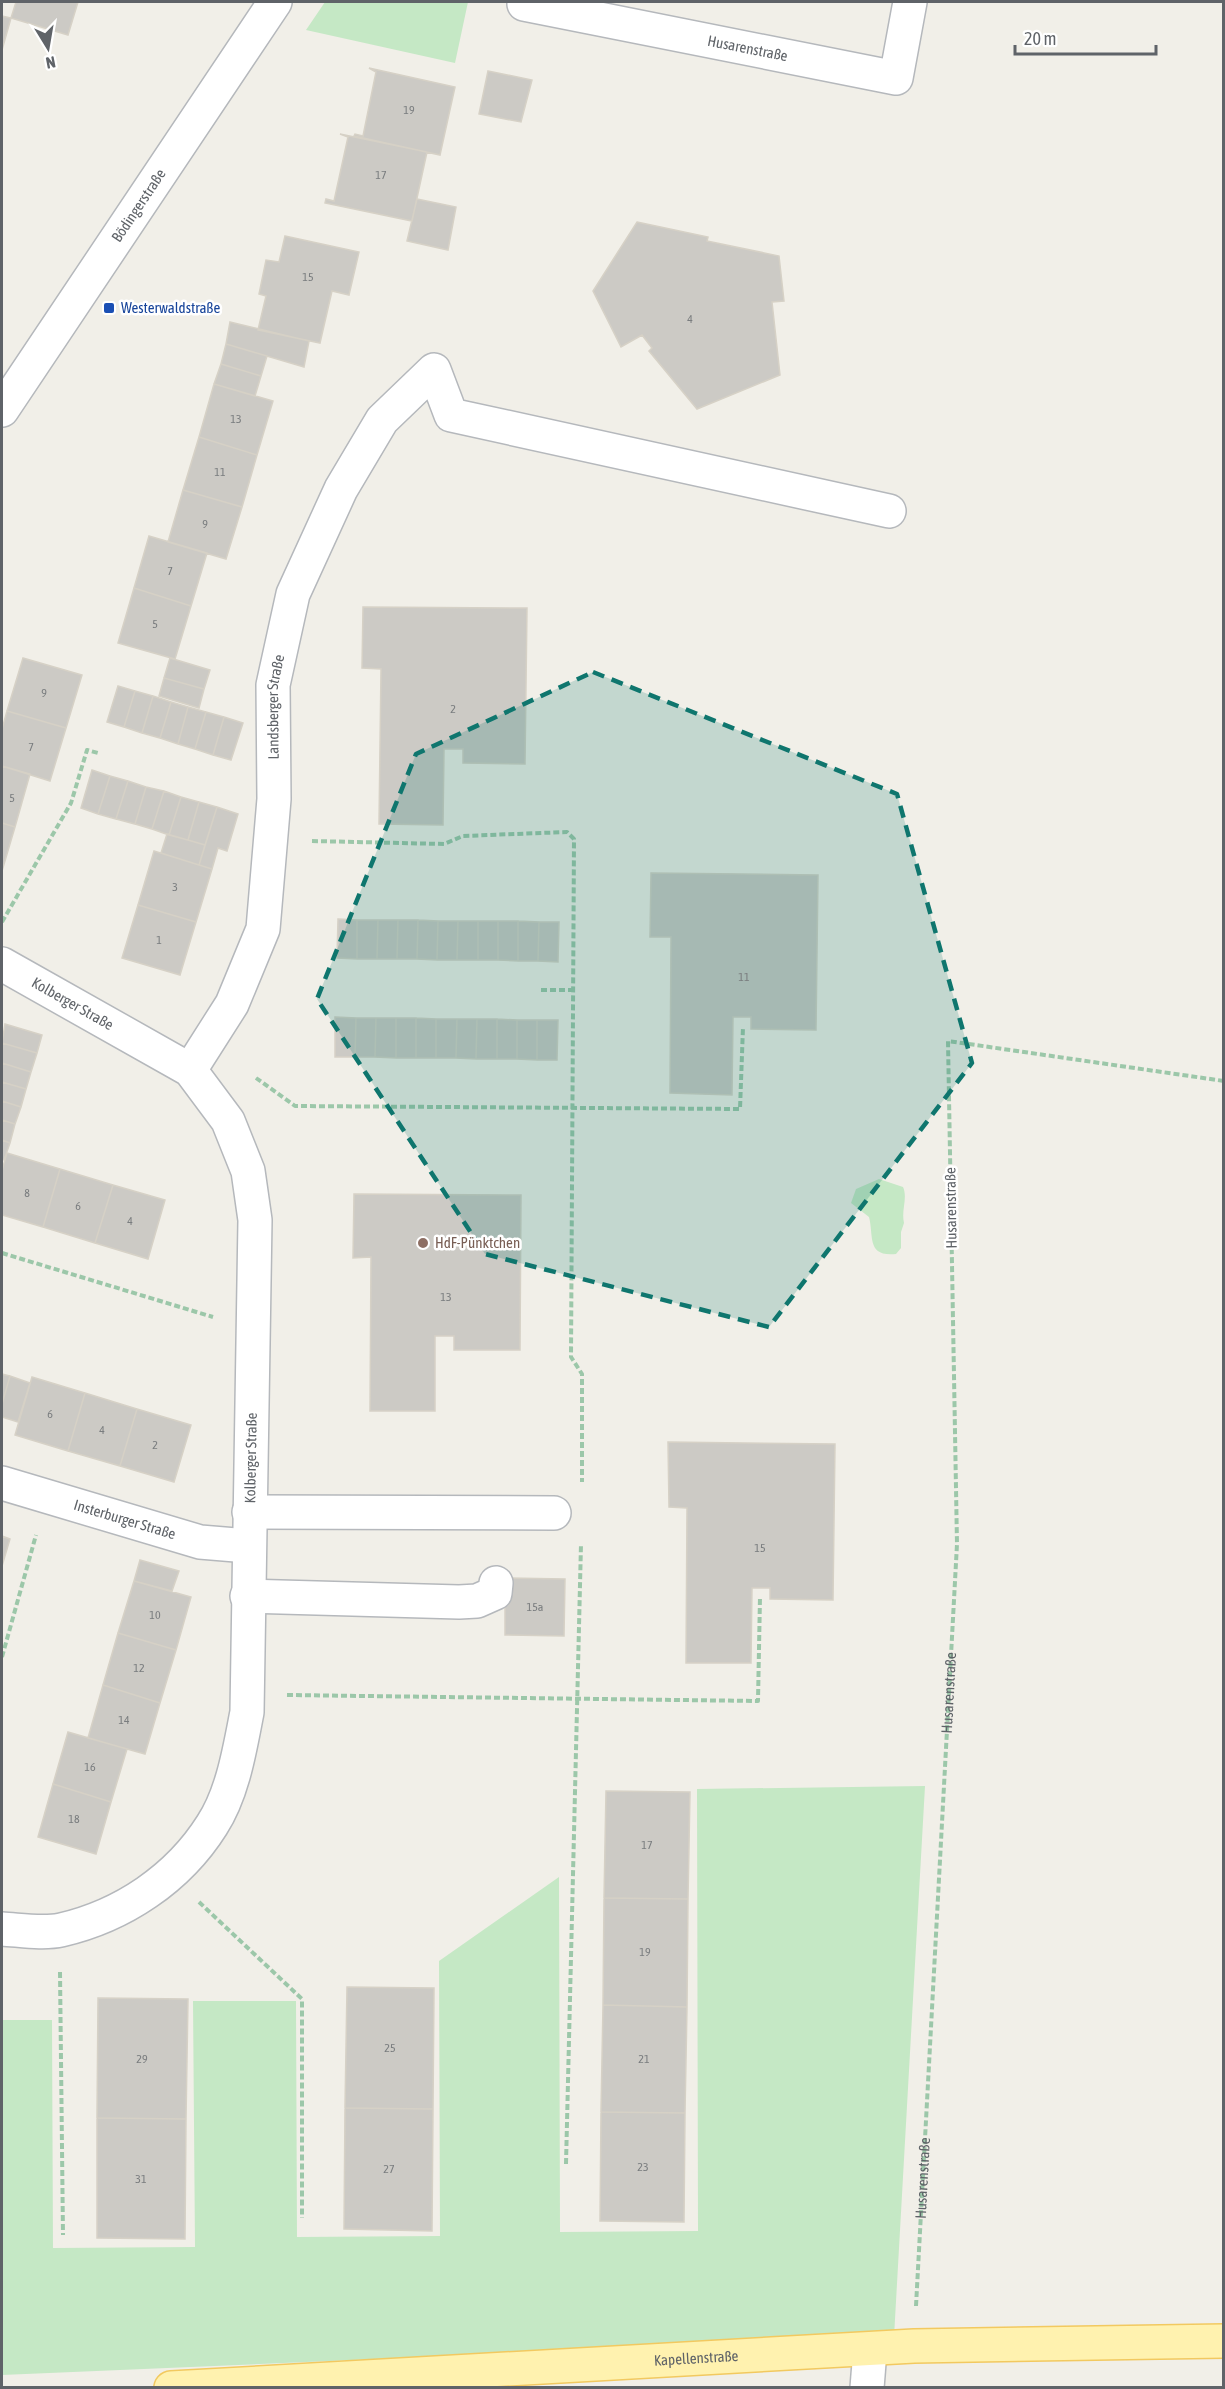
<svg xmlns="http://www.w3.org/2000/svg" width="1225" height="2389" font-family="'Asap Condensed',sans-serif">
  <rect width="100%" height="100%" fill="#f1efe8"/>
  <!-- green -->
  <path fill="#c5e8c5" d="M325,2H468L455,63L306,30Z
    M879,1179L903,1187C908,1198 901,1210 904,1223L901,1232V1248L896,1254C866,1257 874,1236 869,1217L851,1203L856,1189Z
    M925,1786L894,2337L2,2375V2020H52L53,2248L195,2247L193,2001H296L297,2237L440,2236L439,1961L559,1877L560,2232L698,2231L697,1789Z"/>
  <!-- building -->
  <path fill="#cccac5" stroke="#d6d1c6" stroke-width="1.5" d="M16,2H78L68,35L11,18Z
    M2,16L11,18L2,50Z
    M369,68L455,87L440,155L354,136L355,134L363,136L376,72Z
    M488,71L532,80L521,122L479,114Z
    M340,134L427,152L412,221L325,203L326,199L334,201L348,137Z
    M417,199L456,207L448,250L407,241Z
    M637,222L708,237L707,241L779,256L784,301L772,302L780,375L697,409L649,351L652,348L642,335L621,347L593,291Z
    M285,236L359,252L349,295L332,291L320,343L258,330L266,296L259,294L266,260L279,262Z
    M230,322L309,341L304,367L226,344Z
    M226,344L267,356L261,376L221,364Z
    M221,364L261,376L255,396L214,384Z
    M214,384L273,401L257,455L199,437Z
    M199,437L257,455L242,507L183,490Z
    M183,490L242,507L226,559L168,542Z
    M149,536L207,553L191,606L134,588Z
    M134,588L191,606L175,659L118,643Z
    M363,607L527,608L525,764L463,763V749H444L443,825L379,824L381,669L362,668Z
    M23,658L82,675L66,728L7,711Z
    M170,658L210,670L204,689L164,678Z
    M164,678L204,689L199,708L159,696Z
    M118,686L135,691L124,727L107,722Z
    M135,691L153,696L142,733L124,727Z
    M153,696L171,702L160,738L142,733Z
    M171,702L188,707L178,744L160,738Z
    M188,707L206,712L195,749L178,744Z
    M7,711L66,728L50,781L2,766V729Z
    M206,712L224,717L213,755L195,749Z
    M224,717L243,723L231,760L213,755Z
    M2,766L30,774L15,827L2,823Z
    M92,770L110,776L98,814L81,808Z
    M110,776L128,781L116,819L98,814Z
    M128,781L146,787L135,824L116,819Z
    M146,787L164,791L152,829L135,824Z
    M164,791L181,797L169,835L152,829Z
    M181,797L199,802L188,840L169,835Z
    M199,802L217,807L205,845L188,840Z
    M217,807L238,814L227,851L218,848L212,869L199,865Z
    M2,823L15,827L2,871Z
    M167,834L205,845L199,865L161,853Z
    M154,851L212,869L196,922L138,905Z
    M651,873L818,875L816,1030L751,1029V1017H733L732,1095L670,1093L671,937H650Z
    M138,905L196,922L180,975L122,958Z
    M338,919L357,920V959L337,958Z
    M357,920H378L377,959H357Z
    M378,920H398L397,959H377Z
    M398,920H418L417,959H397Z
    M418,920L438,921L437,960L417,959Z
    M438,921H458L457,960H437Z
    M458,921H478V960H457Z
    M478,921H498V960H478Z
    M498,921H518V961L498,960Z
    M518,921L539,922L538,961H518Z
    M539,922H559L558,962L538,961Z
    M335,1017L356,1018L355,1057H335Z
    M356,1018H376L375,1057H355Z
    M376,1018H396V1058L375,1057Z
    M396,1018H416V1058H396Z
    M416,1018L436,1019V1058H416Z
    M436,1019H457L456,1058H436Z
    M457,1019H477L476,1059L456,1058Z
    M477,1019H497V1059H476Z
    M497,1019L517,1020V1059H497Z
    M517,1020H537V1060L517,1059Z
    M537,1020H558L557,1060H537Z
    M5,1024L42,1035L37,1053L2,1043Z
    M2,1043L37,1053L31,1072L2,1063Z
    M2,1063L31,1072L26,1089L2,1082Z
    M2,1082L26,1089L21,1107L2,1101Z
    M2,1101L21,1107L15,1124L2,1120Z
    M2,1120L15,1124L10,1143L2,1140Z
    M2,1140L10,1143L4,1160L2,1159Z
    M7,1153L60,1169L43,1227L2,1215V1170Z
    M60,1169L113,1185L95,1243L43,1227Z
    M113,1185L165,1200L148,1259L95,1243Z
    M354,1194L521,1195L520,1350H454V1336H435V1411H370L371,1257L353,1258Z
    M2,1374L10,1376L2,1404Z
    M10,1376L30,1383L18,1422L2,1417V1404Z
    M32,1377L85,1393L68,1451L15,1435Z
    M85,1393L137,1409L120,1466L68,1451Z
    M137,1409L191,1425L174,1482L120,1466Z
    M668,1442L835,1444L833,1600L770,1599V1588H752L751,1663H686L687,1508L669,1507Z
    M2,1536L10,1539L2,1566Z
    M140,1560L179,1571L172,1591L134,1581Z
    M505,1578L565,1579L564,1636L505,1635Z
    M134,1581L191,1597L176,1650L118,1633Z
    M118,1633L176,1650L160,1703L103,1685Z
    M103,1685L160,1703L145,1754L88,1738Z
    M68,1732L127,1749L111,1802L53,1784Z
    M53,1784L111,1802L96,1854L38,1837Z
    M606,1791L690,1792L688,1899L604,1898Z
    M604,1898L688,1899L687,2007L603,2005Z
    M347,1987L434,1988L433,2109L345,2108Z
    M98,1998L188,1999L186,2119L97,2118Z
    M603,2005L687,2007L685,2113L601,2112Z
    M345,2108L433,2109L432,2231L344,2229Z
    M601,2112L685,2113L684,2222L600,2221Z
    M97,2118L186,2119L185,2239L97,2238Z"/>
  <g fill="none" stroke-linecap="round" stroke-linejoin="round">
    <defs>
      <g id="minor">
        <path id="s2" d="M524,4L896,78L910,2"/>
        <path id="s3" d="M2,410L275,2"/>
        <path id="s4" d="M2,964L190,1070L228,1121L248,1171L255,1220L247,1712C240,1748 233,1793 212,1825C178,1879 122,1916 61,1930C43,1934 20,1930 2,1929"/>
        <path id="s5" d="M190,1070L232,1004L263,929L274,799L273,685L293,594L341,489L382,420L434,370L451,415L889,511"/>
        <path id="s6" d="M2,1483L200,1542L248,1546"/>
        <path d="M249,1512L554,1513"/>
        <path d="M247,1596L459,1602L477,1601L495,1593L496,1583"/>
        <path d="M867,2388L870,2350"/>
      </g>
      <g id="major">
        <path id="s7" d="M171,2388L914,2346L1224,2341"/>
      </g>
    </defs>
    <!-- minor casing -->
    <use href="#minor" stroke="#b5b8bc" stroke-width="36"/>
    <!-- major casing -->
    <use href="#major" stroke="#f2c960" stroke-width="36"/>
    <!-- path -->
    <g stroke="#9cc7a9" stroke-width="4" stroke-dasharray="6 3" stroke-linecap="butt">
      <path d="M312,841L444,844L463,836L567,832L574,839L571,1357L582,1374V1482"/>
      <path d="M2,922L71,803L87,750L98,753"/>
      <path d="M541,990H574"/>
      <path d="M256,1078L295,1106L740,1109L743,1027"/>
      <path d="M2,1253L213,1317"/>
      <path d="M2,1657L36,1535"/>
      <path d="M287,1695L758,1701L760,1597"/>
      <path d="M199,1902L302,1999V2218"/>
      <path d="M60,1972L63,2235"/>
      <path d="M566,2164L581,1544"/>
      <path id="s1" d="M916,2306L957,1544L948,1041L1224,1081"/>
    </g>
    <!-- minor -->
    <use href="#minor" stroke="#fff" stroke-width="33"/>
    <!-- major -->
    <use href="#major" stroke="#fff2af" stroke-width="33"/>
  </g>
  <!-- marked area -->
  <path fill="#0f766e" fill-opacity="0.2" stroke="#0f766e" stroke-width="4.5" stroke-dasharray="12 8" stroke-linejoin="round" d="M593,672L897,794L972,1063L769,1327L485,1254L317,999L416,754Z"/>
  <!-- markers -->
  <rect fill="#1a4fb4" stroke="#fff" stroke-width="2" x="103" y="302" width="12" height="12" rx="3"/>
  <circle fill="#8d6e63" stroke="#fff" stroke-width="2" cx="423" cy="1243" r="6"/>
  <g text-anchor="middle" stroke-width="5" stroke-linejoin="round" paint-order="stroke">
    <!-- number labels -->
    <g font-size="12" fill="#7a7d7f">
      <text x="409" y="114">19</text>
      <text x="381" y="179">17</text>
      <text x="308" y="281">15</text>
      <text x="690" y="323">4</text>
      <text x="236" y="423">13</text>
      <text x="220" y="476">11</text>
      <text x="205" y="528">9</text>
      <text x="170" y="575">7</text>
      <text x="155" y="628">5</text>
      <text x="44" y="697">9</text>
      <text x="453" y="713">2</text>
      <text x="31" y="751">7</text>
      <text x="12" y="802">5</text>
      <text x="175" y="891">3</text>
      <text x="159" y="944">1</text>
      <text x="744" y="981">11</text>
      <text x="27" y="1197">8</text>
      <text x="78" y="1210">6</text>
      <text x="130" y="1225">4</text>
      <text x="446" y="1301">13</text>
      <text x="50" y="1418">6</text>
      <text x="102" y="1434">4</text>
      <text x="155" y="1449">2</text>
      <text x="760" y="1552">15</text>
      <text x="535" y="1611">15a</text>
      <text x="155" y="1619">10</text>
      <text x="139" y="1672">12</text>
      <text x="124" y="1724">14</text>
      <text x="90" y="1771">16</text>
      <text x="74" y="1823">18</text>
      <text x="647" y="1849">17</text>
      <text x="645" y="1956">19</text>
      <text x="390" y="2052">25</text>
      <text x="142" y="2063">29</text>
      <text x="644" y="2063">21</text>
      <text x="643" y="2171">23</text>
      <text x="389" y="2173">27</text>
      <text x="141" y="2183">31</text>
    </g>
    <!-- street labels -->
    <g font-size="15" fill="#5f6368" stroke="#fff">
      <text dy="5" stroke="none"><textPath href="#s2" startOffset="228">Husarenstraße</textPath></text>
      <text dy="5" stroke="none"><textPath href="#s3" startOffset="246">Bödingerstraße</textPath></text>
      <text dy="5" stroke="none"><textPath href="#s5" startOffset="382">Landsberger Straße</textPath></text>
      <text dy="5" stroke="none"><textPath href="#s4" startOffset="81">Kolberger Straße</textPath></text>
      <text transform="translate(951 1208) rotate(-91)" y="5">Husarenstraße</text>
      <text transform="translate(251 1458) rotate(-89)" y="5">Kolberger Straße</text>
      <text dy="5" stroke="none"><textPath href="#s6" startOffset="128">Insterburger Straße</textPath></text>
      <text dy="5" stroke="none"><textPath href="#s1" startOffset="614">Husarenstraße</textPath></text>
      <text dy="5" stroke="none"><textPath href="#s1" startOffset="128">Husarenstraße</textPath></text>
      <text dy="5" stroke="none"><textPath href="#s7" startOffset="526">Kapellenstraße</textPath></text>
    </g>
    <!-- transit labels -->
    <g font-size="15" fill="#164399" stroke="#fff" text-anchor="start">
      <text x="121" y="313">Westerwaldstraße</text>
    </g>
    <!-- education labels -->
    <g font-size="15" fill="#785e54" stroke="#fff" text-anchor="start">
      <text x="435" y="1248">HdF-Pünktchen</text>
    </g>
  </g>
  <!-- border -->
  <rect width="1225" height="2389" fill="none" stroke="#5f6368" stroke-width="6"/>
  <!-- north arrow -->
  <g transform="translate(48 48) rotate(169)" stroke="#ffffff" stroke-width="4.5" paint-order="stroke">
  <path d="M0-4.5L10 22L0 15L-10 22Z" fill="#5f6368"/>
  <text y="-9" font-size="16" font-weight="bold" text-anchor="middle" fill="#5f6368">N</text>
  </g>
  <!-- scale -->
  <path d="M1015 45v9h141v-9" fill="none" stroke="#5f6368" stroke-width="3"/>
  <text x="1024" y="45" font-size="18" fill="#5f6368" stroke="#ffffff" stroke-width="4.5" paint-order="stroke">20 m</text>
</svg>
